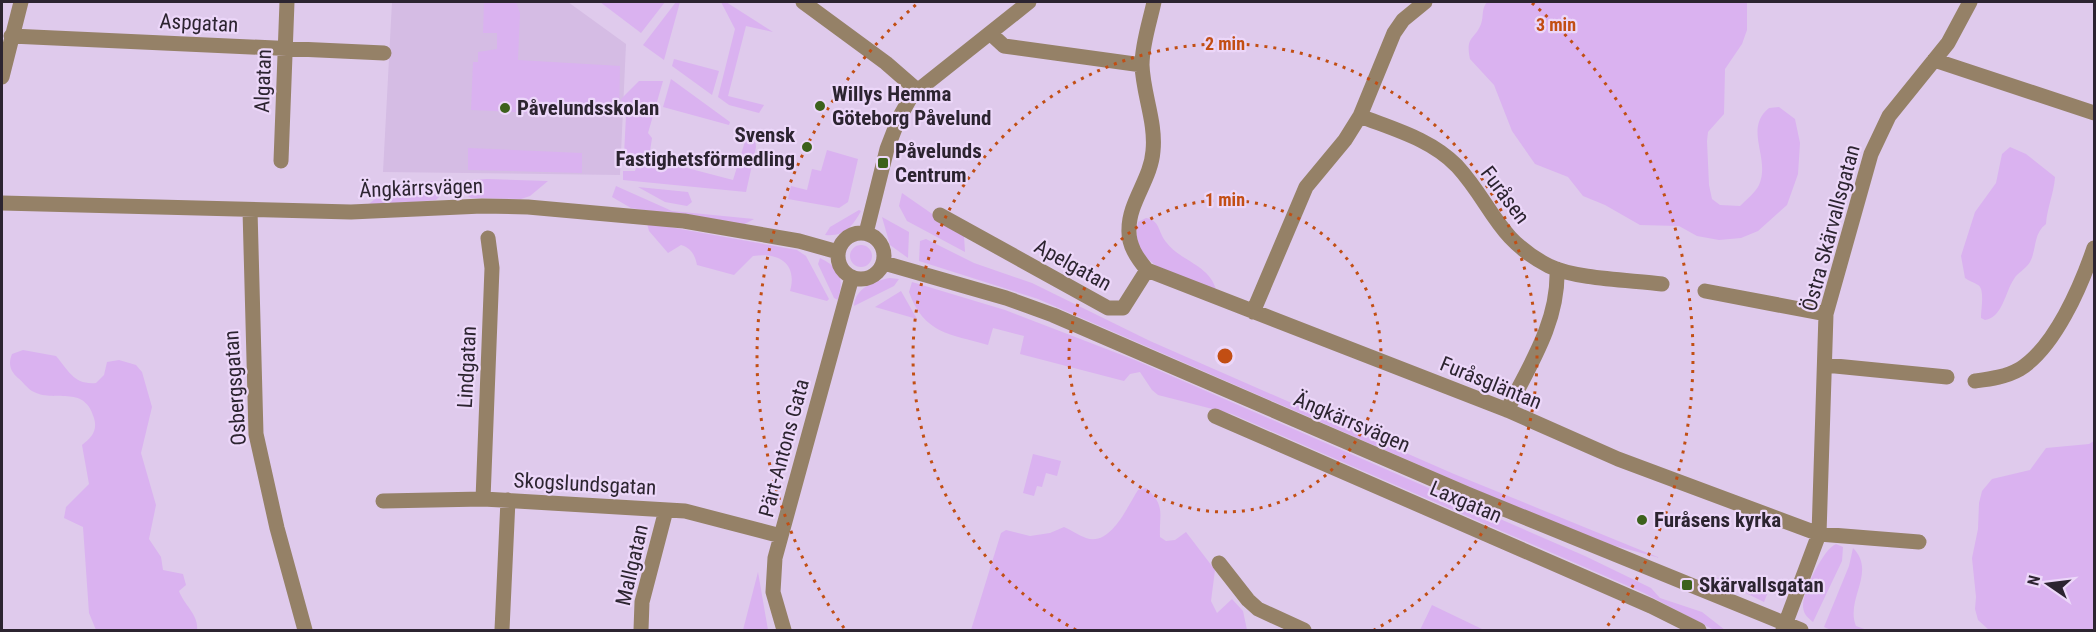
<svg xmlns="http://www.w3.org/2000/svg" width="2096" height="632" font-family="'Roboto Condensed',sans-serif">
  <rect width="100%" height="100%" fill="#dfcaec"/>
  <!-- built -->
  <path fill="#d5bce4" d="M392,2H568L626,44L620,175L383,172Z"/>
  <!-- green -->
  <path fill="#dab2f0" d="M484,2H516L520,13L518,60L620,66L619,117L471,110L473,62H478V52L497,49V33H483Z
    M600,2H665L641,33Z
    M676,2H680L664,60L643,45Z
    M721,2H726L773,32L746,26L728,96L764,105L759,113L729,105L718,97L735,29Z
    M1487,2H1747V30L1742,44L1725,69L1724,114L1708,132L1707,141L1709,185L1712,199L1720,205L1740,206C1746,200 1755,193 1759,185C1771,158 1743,129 1769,108L1779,107L1795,119L1800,143L1798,174L1787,205L1758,231L1741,238L1719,240L1697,236L1679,226L1640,225L1605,205L1583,196L1568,177L1535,164L1512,131L1494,85L1470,59C1465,36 1475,40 1481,24C1484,16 1481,9 1487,2Z
    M674,59L719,71L712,95L672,66Z
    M671,79L730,122L729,125L663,107Z
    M639,81H663L648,133L652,138L649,158L733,180L747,135L755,139L756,147L746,192L623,180V171H635L640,155H624L626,116L621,99Z
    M2010,147L2026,154L2055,177C2054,193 2047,208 2046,224C2033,234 2037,249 2030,262C2025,270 2018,272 2014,279C2005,292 2003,317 1985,320L1981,318C1981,309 1985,289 1978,285C1973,282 1969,281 1965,278L1961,256L1975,212L1996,183L2002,154Z
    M468,148L582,153V173L468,170Z
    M827,150L858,159L848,202L839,208L788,199L791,186L807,190L812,169L821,171Z
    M487,179L548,181L530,196L521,199L471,198L461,192L456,181Z
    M432,181L444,185V192L436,200L367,206C387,187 406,184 432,181Z
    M616,186L672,211L754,219L743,225L631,208L612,197Z
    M638,187L688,192L692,202L687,206L665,202Z
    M902,193L964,236L965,252L907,221L899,206Z
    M859,210L861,211C853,226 844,237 825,235L830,227Z
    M882,217L909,232L908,258L890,245Z
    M1146,218C1160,220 1158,232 1166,242C1180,261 1210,265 1216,290C1185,280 1127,267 1138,222Z
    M647,223L797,250L806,256L829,299L827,301L790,291C798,263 778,252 753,256L734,275L697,265C695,255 691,248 681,245L668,253L649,231Z
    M926,239L974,263L1032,283L1150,341L1454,474L1660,558L1612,545L1511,505L1038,299L919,261L920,241Z
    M850 256a11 11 0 1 1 22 0a11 11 0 1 1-22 0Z
    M820,258C841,268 844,279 838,300L834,298L818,264Z
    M890,278L899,279L894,286L854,306C855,288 874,281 890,278Z
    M912,282L1005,310L1135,360L1585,556L1651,588L1660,598L1702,612L1725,630H1714L1644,593L1232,414L1158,395L1152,390L1140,372L1130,374L1124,381L1020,354L1024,336L993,328L988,345C950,334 924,334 909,292Z
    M901,291L917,319L875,307Z
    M23,350L56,356C69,371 74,385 96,383L104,375L107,362L119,360L136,365L142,372L152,407L141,453L156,505L149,539L161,557L163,570L183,574L186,585L179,591C184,605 199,615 197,630H96L89,613L83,527L64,518L66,507L89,484L82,445C91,438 98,431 94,418C84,383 54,404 32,391C27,388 23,382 18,378C10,371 8,364 12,354Z
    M2094,441V630H1989L1978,620L1975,609L1976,597L1972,558L1978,529L1979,503L1982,491L1992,479L2030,470L2046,448L2089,444Z
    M1033,454L1061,461L1057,476L1046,473L1042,487L1037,486L1034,496L1023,493Z
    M1146,488C1166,506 1159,513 1160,537L1166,541L1175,540L1186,532L1215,570L1211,601L1217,613L1232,599L1243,611L1247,630H971L1001,533L1006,530L1030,536L1050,533L1064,527C1071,530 1078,535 1086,538C1111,547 1128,505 1138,490Z
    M1836,544L1843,547L1842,561L1813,622C1808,618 1804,615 1803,607C1802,592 1824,548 1836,544Z
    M1853,548C1877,572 1845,599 1856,626L1867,630H1831L1824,627L1849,566Z
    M758,572L768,630H743Z
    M1713,577L1764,587L1768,592L1764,602Z
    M1432,605L1484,630H1420Z"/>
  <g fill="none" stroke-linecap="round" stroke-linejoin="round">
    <!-- minor -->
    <path stroke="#958167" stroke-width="15" d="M803,2L886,63L917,90
      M991,34L1004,46L1142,65
      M11,36L384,53
      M1934,60L2094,113
      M2,77L21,2
      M1360,116C1393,129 1431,139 1457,166C1492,204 1496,239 1549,266C1575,279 1631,280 1662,284
      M281,161L287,2
      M2,203L351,212L482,206L528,207L684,221L799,241L838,252
      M250,210L256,434L277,528L305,630
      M940,215L1108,308H1123L1147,270C1137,258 1128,245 1129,229C1129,202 1151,179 1153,151C1156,122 1143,94 1142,65C1142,44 1150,21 1154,2
      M838 256a23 23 0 1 1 46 0a23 23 0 1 1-46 0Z
      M866,233L887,149L899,118L912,95L1029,2
      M884,263L1006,298L1053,315L1467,494L1801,630
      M1147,270L1507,410L1618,459L1819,534L1919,542
      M1705,291L1826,314
      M1253,312L1306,187L1345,140L1360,116L1394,33L1403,20L1425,2
      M1825,365L1947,377
      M1975,381C1990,379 2006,377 2020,369C2055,347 2081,286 2094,248
      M1507,410C1530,365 1559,321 1557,269
      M1215,416L1651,606L1699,630
      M483,499L492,268L488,238
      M383,501L483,499L685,511L781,536
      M1219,563L1248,600L1258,609L1304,630
      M502,630L508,500
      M641,630L642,602L666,510
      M784,630L773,592L775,558L852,277
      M1783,630L1819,534L1826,314L1871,154L1889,116L1948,43L1970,2"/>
  </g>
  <!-- distance rings -->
  <g fill="none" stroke="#c24e13" stroke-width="3" stroke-dasharray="3 6">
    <circle cx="1225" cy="356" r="156"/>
    <path d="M1076 630A312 312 0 1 1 1374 630"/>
    <path d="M844 628A468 468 0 0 1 918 3M1532 3A468 468 0 0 1 1606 628"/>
  </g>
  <!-- markers -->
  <g fill="#3c611b" stroke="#ecd7f9" stroke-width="2">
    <circle cx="820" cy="106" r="6"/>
    <circle cx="505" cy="108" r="6"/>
    <circle cx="807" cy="147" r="6"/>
    <rect x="877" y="157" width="12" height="12" rx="3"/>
    <circle cx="1642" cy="520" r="6"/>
    <rect x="1681" y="579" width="12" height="12" rx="3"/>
  </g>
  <g text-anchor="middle" stroke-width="4.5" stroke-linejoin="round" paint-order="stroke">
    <!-- street labels -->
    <g font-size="21" fill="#2c2430" stroke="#ecd7f9">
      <text transform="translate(199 23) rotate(3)" y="7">Aspgatan</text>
      <text transform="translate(263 81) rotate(-88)" y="7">Algatan</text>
      <text transform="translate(421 188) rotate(-2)" y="7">Ängkärrsvägen</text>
      <text transform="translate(1505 195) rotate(53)" y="7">Furåsen</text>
      <text transform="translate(1831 228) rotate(-75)" y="7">Östra Skärvallsgatan</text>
      <text transform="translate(1073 265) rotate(29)" y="7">Apelgatan</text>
      <text transform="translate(467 367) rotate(-87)" y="7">Lindgatan</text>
      <text transform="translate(1491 383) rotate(22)" y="7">Furåsgläntan</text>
      <text transform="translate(235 388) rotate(-94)" y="7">Osbergsgatan</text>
      <text transform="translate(1352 422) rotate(23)" y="7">Ängkärrsvägen</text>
      <text transform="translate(784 448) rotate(-75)" y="7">Pärt-Antons Gata</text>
      <text transform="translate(585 484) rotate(3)" y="7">Skogslundsgatan</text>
      <text transform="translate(1466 502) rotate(23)" y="7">Laxgatan</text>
      <text transform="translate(632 565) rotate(-77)" y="7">Mallgatan</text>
    </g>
    <!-- poi labels -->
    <g font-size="21" font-weight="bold" fill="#2c2430" stroke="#ecd7f9" text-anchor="start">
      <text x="832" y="101">Willys Hemma<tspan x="832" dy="24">Göteborg Påvelund</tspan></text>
      <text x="517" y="115">Påvelundsskolan</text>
      <text x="795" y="142" text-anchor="end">Svensk<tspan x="795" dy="24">Fastighetsförmedling</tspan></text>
      <text x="895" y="158">Påvelunds<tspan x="895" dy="24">Centrum</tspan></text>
      <text x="1654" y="527">Furåsens kyrka</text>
      <text x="1699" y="592">Skärvallsgatan</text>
    </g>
  </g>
  <circle cx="1225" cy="356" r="9" fill="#c24e13" stroke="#ecd7f9" stroke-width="3"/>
  <g font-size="18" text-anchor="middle" font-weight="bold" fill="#c24e13" stroke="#ecd7f9" stroke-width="4.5" stroke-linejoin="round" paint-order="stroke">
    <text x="1556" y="31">3 min</text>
    <text x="1225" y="50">2 min</text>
    <text x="1225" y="206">1 min</text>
  </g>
  <!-- border -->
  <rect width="2096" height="632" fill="none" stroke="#2c2430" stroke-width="6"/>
  <!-- north arrow -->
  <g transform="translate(2048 584) rotate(284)" stroke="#ecd7f9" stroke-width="4.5" paint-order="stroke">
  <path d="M0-4.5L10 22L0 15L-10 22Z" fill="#2c2430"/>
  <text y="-9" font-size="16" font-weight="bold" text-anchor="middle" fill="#2c2430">N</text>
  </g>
</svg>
